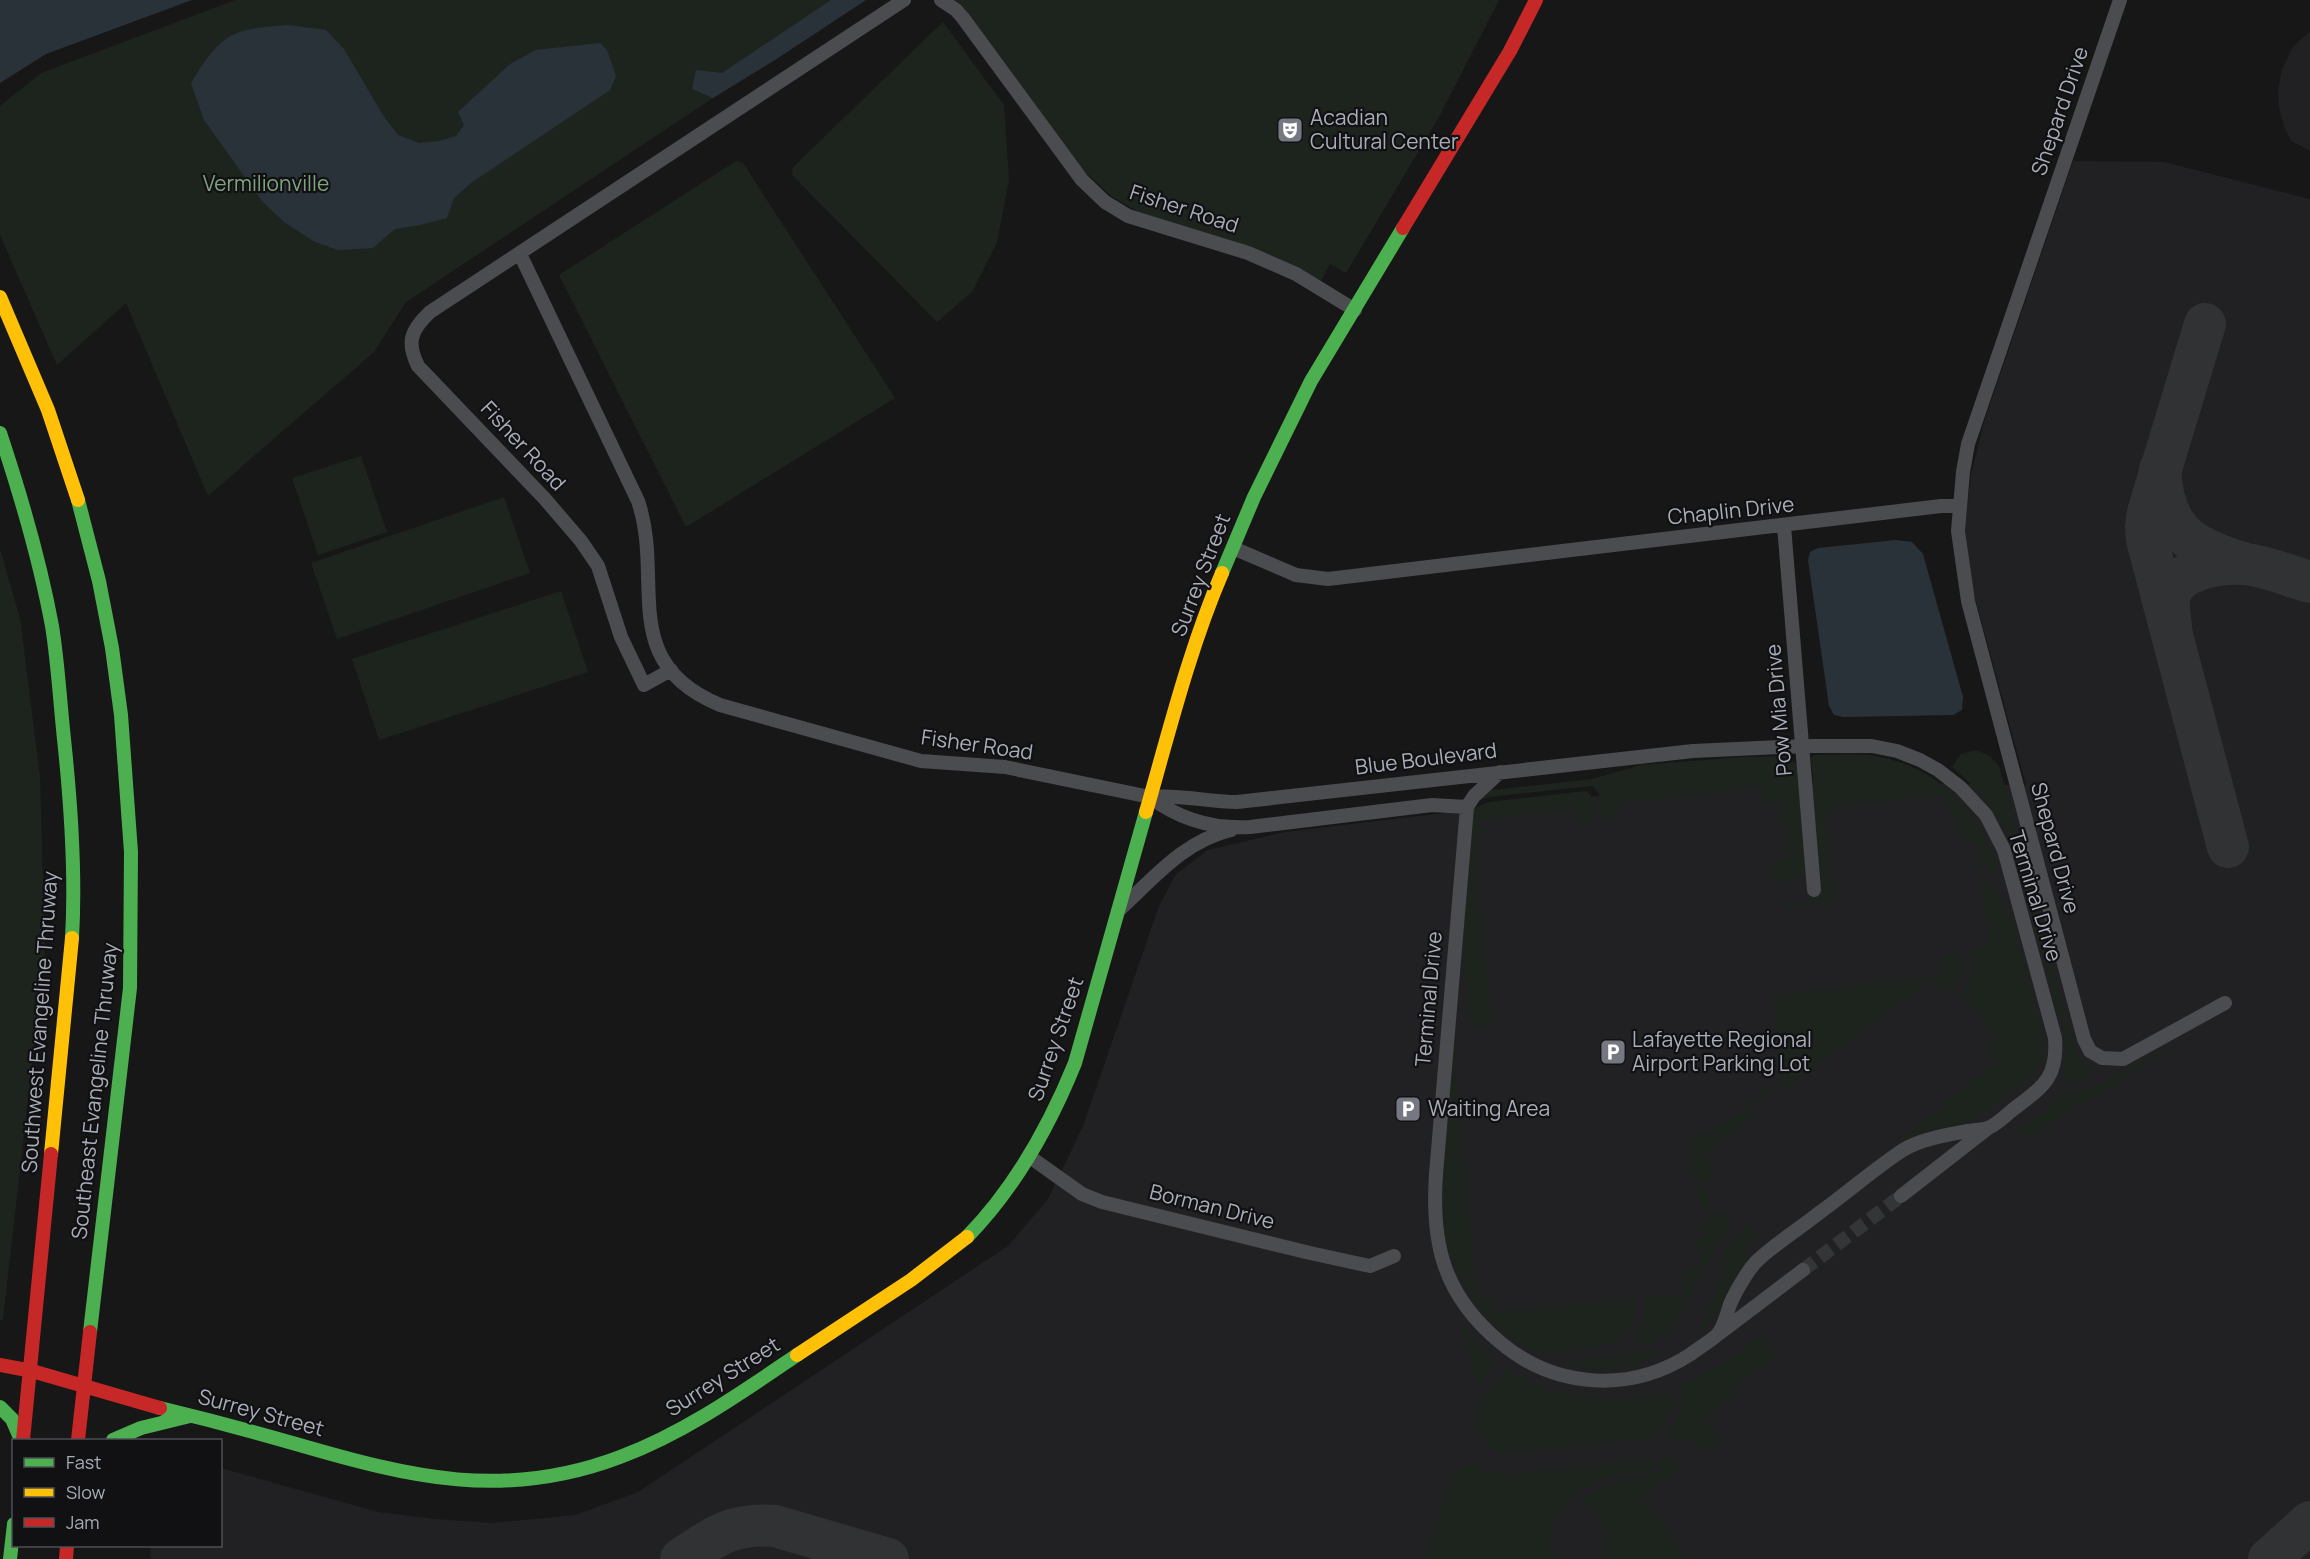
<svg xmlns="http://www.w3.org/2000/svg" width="2310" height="1559" font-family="Manrope,sans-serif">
  <rect width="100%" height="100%" fill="#171717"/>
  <!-- built -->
  <path fill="#212123" d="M2310,31V151L2291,141L2284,126L2279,108L2278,90L2282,70L2292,48Z
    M2073,161L2164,162L2310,199V1559H150L151,1546H220L221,1468L378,1512L435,1519L493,1523L575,1515L638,1492L1008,1246L1048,1199L1083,1126L1159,906L1176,874L1208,850L1285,832L1530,803L1676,788L1824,782L2026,785L1972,587L1965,527L1971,474L1984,422Z"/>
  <!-- green -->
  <path fill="#1d241e" d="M235,0H847L802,21L713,98L406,302L374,352L208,496L126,303L57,365L0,235V106L41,73Z
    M954,0H1499L1439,117L1346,273L1330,264L1320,283L1247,246L1149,218L1111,196L1079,166Z
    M943,22L1004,105L1009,180L997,242L972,292L937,322L792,175L793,167Z
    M736,161L743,163L895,398L686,527L559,275Z
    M361,456L387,532L318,555L292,478Z
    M504,497L530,573L337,639L311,563Z
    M0,549L20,618L40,777L45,950L3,1319L0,1321Z
    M561,591L588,672L379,740L352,659Z
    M1976,750L1990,756L1999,766L2073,1042L2079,1058L2093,1073C2086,1079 2073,1085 2064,1080L2066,1063L2065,1037L2012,844C1998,811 1978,789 1952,767L1961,754Z
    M1815,755C1834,755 1856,753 1875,756C1941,767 1984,815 2000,878L1989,870L1980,869L1976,842H1963C1958,827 1955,805 1941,795L1836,806L1828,810L1825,818L1834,900L1831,903L1784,908L1782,905C1799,903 1815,904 1821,885L1811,757Z
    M1786,756L1798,765L1806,869C1798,881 1787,881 1773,883L1772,865L1788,857L1782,801L1763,803L1761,787L1618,803L1619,818L1618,820L1603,821C1602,808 1603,795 1592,786L1489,797L1477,801L1485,793L1492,790L1592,779L1641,765L1743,757Z
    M1586,791L1591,795L1594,821L1582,823L1576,821L1575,809L1481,820L1477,863V888L1493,1025L1474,1027L1471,1024L1462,950L1473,809L1488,802Z
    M1981,879L1992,885L2011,916L2042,1031V1058L2037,1069L2028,1079L1974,1120L1903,1141L1901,1137L1996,1064L1984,1047L1995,1037L1963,994L1973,974V949L1990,946Z
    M1959,953L1960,966L1964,967C1962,977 1958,983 1950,990L1940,989L1933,979L1783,1092L1773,995L1941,975L1940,968L1947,956Z
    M2190,1037L2025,1139L2019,1131L2046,1109L2056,1095L2090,1089Z
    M1455,1038H1457L1455,1069L1476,1290L1484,1300H1493L1495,1312L1635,1299C1638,1342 1604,1347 1571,1351C1554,1353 1537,1355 1522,1346C1482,1321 1448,1271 1443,1224C1438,1190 1445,1154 1447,1120C1450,1093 1448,1063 1455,1038Z
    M1772,1086L1773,1091L1751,1108L1755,1114L1705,1153L1711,1164L1712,1178L1701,1186L1714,1203L1701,1210L1697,1175H1692L1688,1135L1713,1133L1761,1096V1087Z
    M1719,1210L1732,1227L1720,1240L1674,1325C1663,1340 1648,1341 1631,1343C1642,1328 1646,1316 1645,1298L1684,1294L1682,1282L1687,1270L1700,1268L1697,1236L1704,1235L1702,1218H1708Z
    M1749,1227L1757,1236L1741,1248L1749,1258L1709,1322L1698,1330L1696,1328C1705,1316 1717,1297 1720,1282C1728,1253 1720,1246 1749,1227Z
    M1459,1324L1496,1362L1479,1385H1476L1471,1352Z
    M1760,1335L1776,1356L1732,1389L1736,1395L1706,1418L1721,1439L1708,1449H1704L1690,1440L1677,1437H1665L1683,1407L1680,1394L1682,1387L1719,1366Z
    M1660,1350L1662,1353C1633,1368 1591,1376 1561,1362Z
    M1505,1369C1558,1398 1608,1408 1667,1392L1673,1397L1675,1407L1660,1426L1656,1438L1501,1453C1482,1447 1475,1422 1480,1403Z
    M1664,1457C1672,1458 1679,1458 1680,1467L1643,1498L1689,1559H1603C1613,1539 1601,1509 1581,1501C1604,1480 1635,1482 1661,1468L1660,1458Z
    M1653,1459L1654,1466L1650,1468C1638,1473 1626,1473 1613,1477C1587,1485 1553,1504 1550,1534C1549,1544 1550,1553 1558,1559H1425L1454,1470L1473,1460C1484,1469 1495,1473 1509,1474Z"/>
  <!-- water -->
  <path fill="#2a3239" d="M0,0H192L46,54L0,83Z
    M831,0H866L775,60L713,98L692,89L696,70L722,73Z
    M287,25L326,30L344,49L384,117L398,135L419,143L439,141L456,136L464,125L458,112L510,64L536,50L600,43L607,50L616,76L610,90L471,183L454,198L447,218L420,225L395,229L373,248L338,250L315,242L284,222L262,201L204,120L191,83C200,68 212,49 227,38C243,27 269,27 287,25Z
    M1896,540L1912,542L1923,554L1963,697L1962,710L1953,715L1843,717L1834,715L1829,706L1808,560L1810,552L1818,548Z"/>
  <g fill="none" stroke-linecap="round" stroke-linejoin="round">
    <!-- taxiway -->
    <path stroke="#313233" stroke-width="42" d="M2205,324L2148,512L2146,526L2147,540L2228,847
      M2160,469C2163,530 2189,547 2243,563
      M2171,626C2170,615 2167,604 2170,594C2179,568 2220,563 2243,564C2260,564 2292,577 2310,582
      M681,1559C714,1537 733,1522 775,1526L888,1559
      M2269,1559L2310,1522"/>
    <!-- street-tunnel -->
    <path stroke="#343537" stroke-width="14" stroke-dasharray="14 7" stroke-linecap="butt" d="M1803,1270L1901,1196"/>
    <!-- street -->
    <path stroke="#4b4c50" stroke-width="14" d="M941,0L956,10L963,18L1082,180L1105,202L1128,216L1248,253L1296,274L1355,310
      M2120,0L1968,444L1963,472L1958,531L1968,601L2084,1039L2090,1051L2102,1058L2123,1059L2225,1003
      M520,254L638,501C665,580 616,662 720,705L921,761L1005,767L1150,797C1180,794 1207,802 1237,802L1693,751L1804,746H1872L1897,751L1920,760L1938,770L1960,787L1986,815L2004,850L2055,1038C2058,1077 2044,1086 2015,1108C2007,1114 1999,1123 1990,1127C1984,1130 1974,1130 1968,1131C1947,1135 1921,1139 1903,1150C1874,1169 1847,1193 1819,1213C1799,1229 1776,1243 1758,1260C1749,1268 1736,1291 1731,1302C1727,1312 1724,1328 1717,1335C1709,1342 1699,1348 1691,1354C1631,1393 1556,1389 1501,1343C1444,1296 1431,1245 1436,1174L1467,807L1474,796L1500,772
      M1784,526L1814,890
      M1233,548L1296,575L1328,579L1941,506H1959
      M671,670L644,685L621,637L598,566L581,541L545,499L418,366C406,342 411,330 430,312L904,0
      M1150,797C1180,820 1213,829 1250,827L1432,805L1467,807
      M1119,910C1154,878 1184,841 1231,830
      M1030,1157L1082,1194L1102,1202L1310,1253L1370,1266L1394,1256
      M1901,1196L1987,1129
      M1720,1333L1803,1270"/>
    <!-- fast -->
    <path stroke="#4caf50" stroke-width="14" d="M0,433C21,496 40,561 52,626C58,663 60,702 64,739C71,805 76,872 72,938
      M78,500L99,581L112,648L121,715L131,852L130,988L90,1332
      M1222,573L1254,497L1311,381L1403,228
      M967,1237C1016,1187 1049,1127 1075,1063L1146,812
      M0,1407L12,1419L21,1440
      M160,1408C206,1419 251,1431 296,1444C410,1477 504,1501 620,1457C684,1433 741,1393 797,1355
      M113,1440L141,1428L190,1416
      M10,1559L14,1524"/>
    <!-- slow -->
    <path stroke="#ffc107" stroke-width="14" d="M0,297L48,410L78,500
      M1146,812C1169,732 1189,650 1222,573
      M51,1154L72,938
      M797,1355L911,1280L967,1237"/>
    <!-- jam -->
    <path stroke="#c62828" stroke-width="14" d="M1403,228L1510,51L1536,0
      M0,1365L32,1371L160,1408
      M23,1440L51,1154
      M78,1440L90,1332
      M66,1559L67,1546"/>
  </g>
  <!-- icons -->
  <defs>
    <symbol id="theatre-square" viewBox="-11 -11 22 22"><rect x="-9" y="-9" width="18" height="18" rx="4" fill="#757880" stroke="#111113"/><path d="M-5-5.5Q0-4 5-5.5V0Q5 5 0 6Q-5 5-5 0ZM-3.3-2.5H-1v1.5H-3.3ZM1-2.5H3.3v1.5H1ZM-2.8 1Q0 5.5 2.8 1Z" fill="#fff"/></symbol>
    <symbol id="parking-square" viewBox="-11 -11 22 22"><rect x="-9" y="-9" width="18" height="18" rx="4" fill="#757880" stroke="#111113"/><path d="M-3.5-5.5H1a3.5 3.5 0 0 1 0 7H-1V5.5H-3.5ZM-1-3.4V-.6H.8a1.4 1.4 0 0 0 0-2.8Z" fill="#fff"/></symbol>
  </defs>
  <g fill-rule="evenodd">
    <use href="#theatre-square" x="1275" y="115" width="30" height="30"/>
    <use href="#parking-square" x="1598" y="1037" width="30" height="30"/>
    <use href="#parking-square" x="1393" y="1094" width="30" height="30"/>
  </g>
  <g text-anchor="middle" stroke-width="4.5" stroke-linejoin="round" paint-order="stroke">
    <!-- street labels -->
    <g font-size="21" fill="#a8adb8" stroke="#111113">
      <text transform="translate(2060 111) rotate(-71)" y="7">Shepard Drive</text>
      <text transform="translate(1184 209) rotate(18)" y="7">Fisher Road</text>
      <text transform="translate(523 446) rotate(47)" y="7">Fisher Road</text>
      <text transform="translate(1731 511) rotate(-6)" y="7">Chaplin Drive</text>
      <text transform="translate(1201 575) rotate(-69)" y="7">Surrey Street</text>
      <text transform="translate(1779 710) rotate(-95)" y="7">Pow Mia Drive</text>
      <text transform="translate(977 745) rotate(8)" y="7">Fisher Road</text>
      <text transform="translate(1426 759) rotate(-7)" y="7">Blue Boulevard</text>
      <text transform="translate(2055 848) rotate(75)" y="7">Shepard Drive</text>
      <text transform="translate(2035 896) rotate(73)" y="7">Terminal Drive</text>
      <text transform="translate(1429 999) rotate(-85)" y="7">Terminal Drive</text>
      <text transform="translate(40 1022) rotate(-86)" y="7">Southwest Evangeline Thruway</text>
      <text transform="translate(1056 1039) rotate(-71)" y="7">Surrey Street</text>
      <text transform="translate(95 1091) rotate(-84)" y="7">Southeast Evangeline Thruway</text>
      <text transform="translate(1212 1207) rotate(14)" y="7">Borman Drive</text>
      <text transform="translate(723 1377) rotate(-32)" y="7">Surrey Street</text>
      <text transform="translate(261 1413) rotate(15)" y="7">Surrey Street</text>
    </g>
    <!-- poi labels -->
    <g font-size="21" fill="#a8adb8" stroke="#111113" text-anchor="start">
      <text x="1310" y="125">Acadian<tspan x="1310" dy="24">Cultural Center</tspan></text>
      <text x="1632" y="1047">Lafayette Regional<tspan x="1632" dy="24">Airport Parking Lot</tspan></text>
      <text x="1428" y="1116">Waiting Area</text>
    </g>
    <!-- park labels -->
    <g font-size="21" fill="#7fa381" stroke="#111113">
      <text x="266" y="191">Vermilionville</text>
    </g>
  </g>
  <!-- legend -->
  <rect x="12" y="1439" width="210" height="108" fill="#111113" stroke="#4d4f55" stroke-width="1.5"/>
  <rect x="24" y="1458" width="30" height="9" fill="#4caf50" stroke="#4d4f55" stroke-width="1.5"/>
  <text x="66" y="1469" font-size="18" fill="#a8adb8">Fast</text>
  <rect x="24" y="1488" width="30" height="9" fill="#ffc107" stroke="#4d4f55" stroke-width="1.5"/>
  <text x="66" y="1499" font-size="18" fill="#a8adb8">Slow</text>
  <rect x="24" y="1518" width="30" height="9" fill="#c62828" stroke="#4d4f55" stroke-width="1.5"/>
  <text x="66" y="1529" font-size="18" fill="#a8adb8">Jam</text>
</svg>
